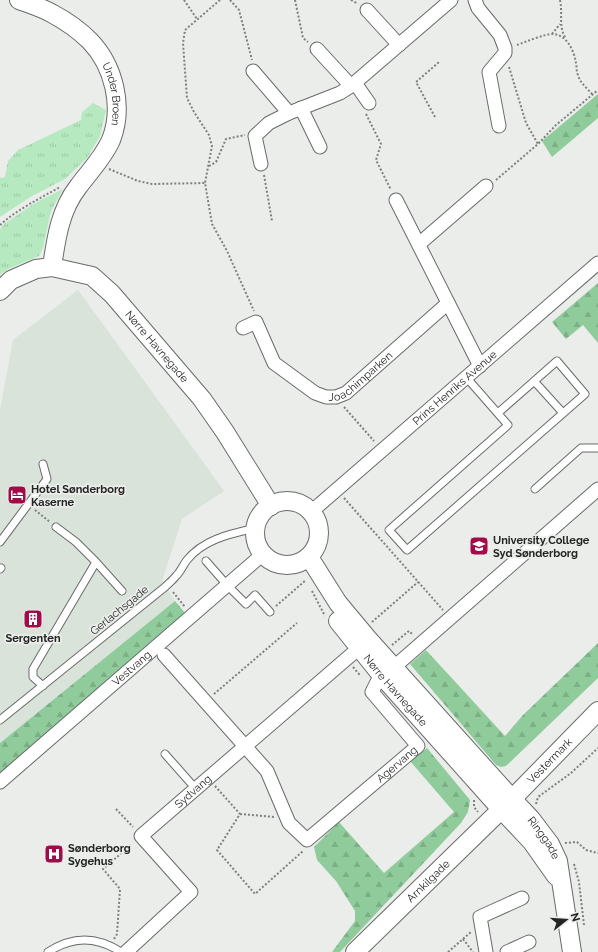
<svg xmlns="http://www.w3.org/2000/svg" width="598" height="952" font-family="Raleway,sans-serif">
  <defs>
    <pattern id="grass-tufts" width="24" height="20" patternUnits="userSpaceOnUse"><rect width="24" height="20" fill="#b6e9bf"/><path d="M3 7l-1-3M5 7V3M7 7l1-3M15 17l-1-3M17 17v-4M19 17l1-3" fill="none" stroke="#9cc8a4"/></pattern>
    <pattern id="forest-firs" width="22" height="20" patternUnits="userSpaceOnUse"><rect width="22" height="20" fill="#90cc9b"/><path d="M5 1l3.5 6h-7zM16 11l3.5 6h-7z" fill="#7caf85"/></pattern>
  </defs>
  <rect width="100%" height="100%" fill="#eaedea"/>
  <!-- built -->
  <path fill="#d9e3da" d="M78,290L224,491L182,519L162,581L175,601L0,743V410L13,340Z"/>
  <!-- grass -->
  <path fill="url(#grass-tufts)" d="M93,103L106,110L100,136L87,158L65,179L32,196L0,217V178L5,177L8,161L18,150L81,120L82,112Z
    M63,189L51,211L43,248L39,256L8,269L0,275V229L4,224L35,203Z"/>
  <!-- forest -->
  <path fill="url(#forest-firs)" d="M598,94V118L552,157L542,141Z
    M598,283V343L583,325L566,339L552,322Z
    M175,601L186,614L0,773V743Z
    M598,643V678L506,766L501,767L496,765L410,664L426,650L505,736L523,715Z
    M427,748L470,800L468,812L461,823L340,952H332L355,921V911L336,881L317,860L314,847L339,822L384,873L454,812L410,761Z"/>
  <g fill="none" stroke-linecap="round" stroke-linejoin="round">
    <defs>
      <path id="lane" d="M466,377L508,425L389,530L407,550L585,394L557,361L498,413
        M534,381L563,413
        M535,489L581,448H598
        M56,527L76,542L96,562
        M0,542L47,479L43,464
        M206,561L227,585L246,604L255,595L270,612
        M0,569L1,568
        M43,686L33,677V669L96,562L122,591
        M0,720L165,587C169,583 173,580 176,576C181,571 183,565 187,560C204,539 230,534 256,528
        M165,754L196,789
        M48,952C73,936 96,936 121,952"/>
      <g id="street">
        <path d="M475,0L478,8L500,35L505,48V53L489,72L499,126"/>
        <path d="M367,10L399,45"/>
        <path d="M317,49L351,86"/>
        <path d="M253,71L289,113"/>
        <path d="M355,83L369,103"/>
        <path d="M301,108L320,147"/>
        <path d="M261,164L255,136L269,123L289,113L340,93L351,86L451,0"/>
        <path d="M396,200L480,366"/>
        <path d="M419,244L486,186"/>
        <path id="s1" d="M243,328L256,322L274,363L315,393L326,397H336L346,393L448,303"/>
        <path id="s2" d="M311,512L598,263"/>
        <path id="s3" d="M164,655L267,771L289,823L307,840L418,746L372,692L377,682L598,489"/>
        <path id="s4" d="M0,782L263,554"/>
        <path id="s5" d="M126,952L191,892L141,836L366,642"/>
        <path d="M486,952L480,917L522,898"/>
        <path d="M507,952L529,942"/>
      </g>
      <g id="secondary">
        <path id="s6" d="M19,0C30,4 43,8 53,14C66,21 80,31 90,41C114,66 124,107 111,140C103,158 89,172 78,187C60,210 56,239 52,267"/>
        <path id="s7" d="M0,291L11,280L36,269L52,267L92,276L112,294L202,399L225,432L271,506"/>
        <circle cx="287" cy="533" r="32"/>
        <path id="s8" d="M309,557L338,603L368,639L512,799L531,819L550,844L558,861L572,952"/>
        <path id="s9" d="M338,621L383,677L501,809L532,842L556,876"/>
        <path id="s10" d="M355,952L512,799L598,711"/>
      </g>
    </defs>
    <!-- lane casing -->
    <use href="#lane" stroke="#686b69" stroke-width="9"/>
    <!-- street casing -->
    <use href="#street" stroke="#686b69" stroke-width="15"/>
    <!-- secondary casing -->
    <use href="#secondary" stroke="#686b69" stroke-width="20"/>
    <!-- path -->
    <path stroke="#7e807e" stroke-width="2" stroke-dasharray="2 2" stroke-linecap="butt" d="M184,0L197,19
      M220,0L185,30L183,43L187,98L194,112L209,135L212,146L205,183L212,224L227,251L254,311
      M230,0L239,10L252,60
      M295,0L303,38L308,42
      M351,0L358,4
      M560,0C563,14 558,27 566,39
      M552,34L560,24
      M517,45C525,42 545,34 552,34C567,34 574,51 576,63C577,67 576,71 578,75C580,83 587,88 592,94
      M509,67L526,123L538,144
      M366,114L381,144L376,160L391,190
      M435,117L416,82L439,62
      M209,166L216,162L226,139L245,135
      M109,169L138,181L152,184L205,183
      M264,175L272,221
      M496,180L538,144L556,125L598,90
      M0,225C18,209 39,199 60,187
      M344,407L374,441
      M344,498L443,610
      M35,510L50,522
      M312,591L325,616
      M173,592L185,607
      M276,606L306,580
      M372,622L418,582
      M392,645L409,631L413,635
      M353,667L359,674L361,673
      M214,694L297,623
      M215,786L240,814L217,850L255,894L303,851
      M474,800V807L478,812
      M536,804L538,797L571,773L598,748
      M116,809L133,827
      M240,814L275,817
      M565,843L577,842L586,850L598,853
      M574,864L579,882L584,925
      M114,939L117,934L120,889L103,869L132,844
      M463,939L473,952
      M448,952L471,932"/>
    <!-- lane -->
    <use href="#lane" stroke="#fff" stroke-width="7"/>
    <!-- street -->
    <use href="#street" stroke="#fff" stroke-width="13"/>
    <!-- secondary -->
    <use href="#secondary" stroke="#fff" stroke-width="18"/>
  </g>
  <!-- icons -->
  <defs>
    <symbol id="hotel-square" viewBox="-11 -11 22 22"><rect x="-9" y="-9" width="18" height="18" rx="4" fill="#a20a48" stroke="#eaedea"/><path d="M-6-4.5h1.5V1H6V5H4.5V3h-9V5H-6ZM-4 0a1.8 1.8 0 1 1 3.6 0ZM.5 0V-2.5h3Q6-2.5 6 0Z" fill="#fff"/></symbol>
    <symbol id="school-square" viewBox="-11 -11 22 22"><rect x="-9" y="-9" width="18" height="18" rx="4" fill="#a20a48" stroke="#eaedea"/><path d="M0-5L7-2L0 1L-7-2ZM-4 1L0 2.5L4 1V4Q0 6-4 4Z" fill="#fff"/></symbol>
    <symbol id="building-square" viewBox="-11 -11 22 22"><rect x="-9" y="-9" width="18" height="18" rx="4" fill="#a20a48" stroke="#eaedea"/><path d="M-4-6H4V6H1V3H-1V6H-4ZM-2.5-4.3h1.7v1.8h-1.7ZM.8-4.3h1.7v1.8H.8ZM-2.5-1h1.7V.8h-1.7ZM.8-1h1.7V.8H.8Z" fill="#fff"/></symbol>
    <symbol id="hospital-square" viewBox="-11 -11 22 22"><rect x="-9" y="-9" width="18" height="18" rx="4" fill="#a20a48" stroke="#eaedea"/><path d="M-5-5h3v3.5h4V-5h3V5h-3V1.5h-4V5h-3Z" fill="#fff"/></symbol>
  </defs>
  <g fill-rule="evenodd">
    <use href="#hotel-square" x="6" y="484" width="22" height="22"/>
    <use href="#school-square" x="468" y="535" width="22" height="22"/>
    <use href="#building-square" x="22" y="608" width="22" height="22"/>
    <use href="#hospital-square" x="43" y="843" width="22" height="22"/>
  </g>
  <g text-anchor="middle" stroke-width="3.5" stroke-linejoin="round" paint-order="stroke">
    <!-- street labels -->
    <g font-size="11" fill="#232423" stroke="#eaedea">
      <text dy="4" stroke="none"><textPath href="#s6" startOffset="142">Under Broen</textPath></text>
      <text dy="4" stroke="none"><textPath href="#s7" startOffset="196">Nørre Havnegade</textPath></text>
      <text dy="4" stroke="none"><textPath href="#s1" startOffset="163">Joachimparken</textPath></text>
      <text dy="4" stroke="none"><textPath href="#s2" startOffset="190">Prins Henriks Avenue</textPath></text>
      <text transform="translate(119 610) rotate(-39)" y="4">Gerlachsgade</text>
      <text dy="4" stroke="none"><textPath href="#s4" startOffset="174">Vestvang</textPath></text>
      <text dy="4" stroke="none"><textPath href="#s9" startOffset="90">Nørre Havnegade</textPath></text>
      <text dy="4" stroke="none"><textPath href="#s10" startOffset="273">Vestermark</textPath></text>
      <text dy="4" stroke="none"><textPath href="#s3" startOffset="354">Agervang</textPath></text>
      <text dy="4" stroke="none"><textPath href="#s5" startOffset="232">Sydvang</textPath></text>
      <text dy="4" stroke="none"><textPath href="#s8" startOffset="367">Ringgade</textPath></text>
      <text dy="4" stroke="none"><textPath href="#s10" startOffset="102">Arnkilgade</textPath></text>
    </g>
    <!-- poi labels -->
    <g font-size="11" font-weight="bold" fill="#232423" stroke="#eaedea" text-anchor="start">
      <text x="31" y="493">Hotel Sønderborg<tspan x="31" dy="13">Kaserne</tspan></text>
      <text x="493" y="544">University College<tspan x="493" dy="13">Syd Sønderborg</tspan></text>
      <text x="33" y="642" text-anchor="middle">Sergenten</text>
      <text x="68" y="852">Sønderborg<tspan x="68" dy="13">Sygehus</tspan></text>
    </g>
  </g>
  <!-- north arrow -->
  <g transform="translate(566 920) rotate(73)" stroke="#eaedea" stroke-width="3" paint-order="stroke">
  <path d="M0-3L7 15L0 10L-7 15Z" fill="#232423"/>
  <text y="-6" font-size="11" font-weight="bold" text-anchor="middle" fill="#232423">N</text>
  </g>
</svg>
